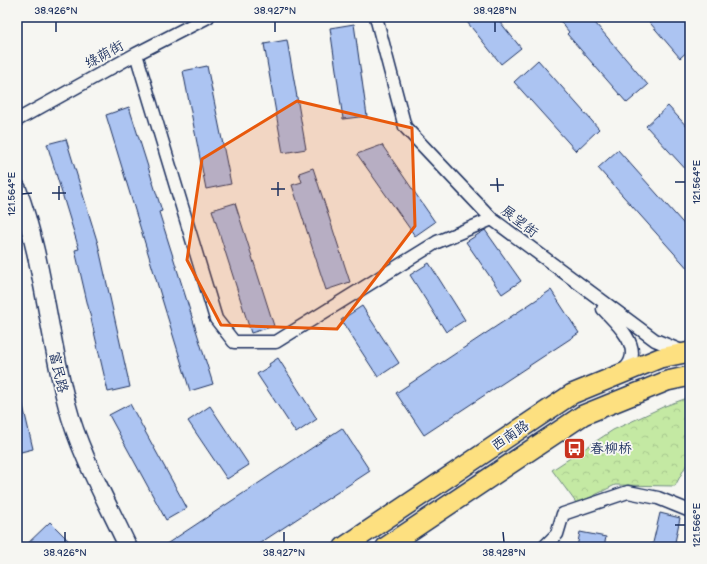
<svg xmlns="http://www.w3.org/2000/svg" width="707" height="564" font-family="'Balsamiq Sans','LXGW WenKai TC',sans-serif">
  <defs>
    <pattern id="forest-crowns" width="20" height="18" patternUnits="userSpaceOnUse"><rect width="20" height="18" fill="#c4e9a3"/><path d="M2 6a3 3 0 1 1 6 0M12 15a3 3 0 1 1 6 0" fill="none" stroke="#a8c88f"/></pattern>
  </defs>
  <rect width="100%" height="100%" fill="#f6f6f2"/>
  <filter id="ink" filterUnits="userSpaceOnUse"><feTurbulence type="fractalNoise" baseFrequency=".025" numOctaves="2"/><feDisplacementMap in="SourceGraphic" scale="8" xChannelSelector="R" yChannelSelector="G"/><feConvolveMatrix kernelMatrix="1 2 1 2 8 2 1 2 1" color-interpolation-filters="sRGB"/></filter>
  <g filter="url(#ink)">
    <!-- forest -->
    <path fill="url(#forest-crowns)" stroke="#708c80" d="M690,397V458L675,486L615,485L577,504L552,470L613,430L665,406Z"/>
    <!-- building -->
    <path fill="#acc4f2" stroke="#1b2f5e" d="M463,17H496L521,48L501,64Z
      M557,17H590L648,85L627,103L567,34L569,32Z
      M645,17H683L690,25V49L680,58Z
      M354,24L367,116L343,119L330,28Z
      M287,40L306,149L283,153L264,44Z
      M538,60L599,129L576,151L514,82Z
      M207,66L231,184L206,189L183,71Z
      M668,106L690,130V174L646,126Z
      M129,107L162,211L159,212L213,384L190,391L106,115Z
      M66,139L98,244L130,387L108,392L75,250L79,249L47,144Z
      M382,145L435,222L415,236L357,154Z
      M618,150L690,231V271L598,168Z
      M313,168L350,282L326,290L292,185L302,182L299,173Z
      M235,203L274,326L251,333L212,210Z
      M485,230L521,281L502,294L466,242Z
      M429,263L465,320L446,332L410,275Z
      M551,290L579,333L424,435L396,393Z
      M362,306L399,363L378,377L341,320Z
      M278,358L317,419L296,433L257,374L270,366L269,364Z
      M17,397H21L33,449L17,453Z
      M130,404L187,508L166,520L109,415Z
      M210,406L249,465L227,479L188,421Z
      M342,428L370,471L254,547H162Z
      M660,513L680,518L674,547H652Z
      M50,522L75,547H24Z
      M580,532L606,537L604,547H577Z"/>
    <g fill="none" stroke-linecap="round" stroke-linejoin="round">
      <defs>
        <path id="street" d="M376,17L405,127L492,219L655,340L684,352
          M136,54L216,319L234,342H276L437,242L492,219
          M17,120L136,54L208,17
          M603,309C614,321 637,341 631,359C630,364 625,369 622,372
          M544,547L557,534L563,514L628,492L658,498L690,511"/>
        <path id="secondary" d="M17,188C43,257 48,334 67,405C79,452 107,502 128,547"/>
        <path id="primary" d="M344,547L572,394L660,358L690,352
          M386,547L583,415L667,381L690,376"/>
      </defs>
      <!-- street casing -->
      <use href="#street" stroke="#1b2f5e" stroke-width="15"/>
      <!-- secondary casing -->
      <use href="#secondary" stroke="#1b2f5e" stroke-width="20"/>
      <!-- primary casing -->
      <use href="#primary" stroke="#1b2f5e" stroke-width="22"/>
      <!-- street -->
      <use href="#street" stroke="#f6f6f2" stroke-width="12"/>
      <!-- secondary -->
      <use href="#secondary" stroke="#f6f6f2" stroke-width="17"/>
      <!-- primary -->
      <use href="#primary" stroke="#fde080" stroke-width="19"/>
    </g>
  </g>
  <!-- marked area -->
  <path fill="#e8590c" fill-opacity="0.2" stroke="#e8590c" stroke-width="3" stroke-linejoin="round" d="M297,101L412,128L415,226L337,329L221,325L187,260L202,159Z"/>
  <!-- ticks -->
  <path fill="none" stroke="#1b2f5e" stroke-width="1.5" d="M56,22V32M275,22V32M495,22V32M497,178L498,192M278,182V196M675,182H685M490,185H504M59,186V200M271,189H285M52,193H66M22,194L32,193M675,525H685M65,532V542M284,532V542M503,532L504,542"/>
  <!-- icons -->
  <defs>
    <symbol id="bus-square" viewBox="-11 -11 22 22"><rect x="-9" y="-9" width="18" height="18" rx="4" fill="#c8321e" stroke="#f6f6f2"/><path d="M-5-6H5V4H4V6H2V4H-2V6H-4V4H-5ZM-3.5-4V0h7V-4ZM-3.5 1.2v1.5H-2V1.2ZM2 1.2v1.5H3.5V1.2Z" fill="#fff"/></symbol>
  </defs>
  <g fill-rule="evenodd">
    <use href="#bus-square" x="562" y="436" width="25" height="25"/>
  </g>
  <g text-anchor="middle" stroke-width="3.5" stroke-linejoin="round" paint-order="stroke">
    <!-- street labels -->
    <g font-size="14" fill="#1b2f5e" stroke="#f6f6f2">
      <text transform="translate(104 54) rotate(-29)" y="5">绿荫街</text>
      <text transform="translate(520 221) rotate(38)" y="5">展望街</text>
      <text transform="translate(59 372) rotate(77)" y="5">富民路</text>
      <text transform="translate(510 435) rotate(-34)" y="5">西南路</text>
    </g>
    <!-- poi labels -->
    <g font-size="14" fill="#1b2f5e" stroke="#f6f6f2" text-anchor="start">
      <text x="590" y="453">春柳桥</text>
    </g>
  </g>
  <!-- margin -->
  <rect width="707" height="564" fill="none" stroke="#f6f6f2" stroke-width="44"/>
  <rect x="22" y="22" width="663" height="520" fill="none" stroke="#1b2f5e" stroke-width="1.5"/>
  <g font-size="10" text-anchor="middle" fill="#1b2f5e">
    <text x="56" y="14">38.926°N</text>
    <text x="275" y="14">38.927°N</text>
    <text x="495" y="14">38.928°N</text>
    <text transform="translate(696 182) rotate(-90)" y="4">121.564°E</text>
    <text transform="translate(11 194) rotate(-90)" y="4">121.564°E</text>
    <text transform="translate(696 525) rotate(-90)" y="4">121.566°E</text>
    <text x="65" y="556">38.926°N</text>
    <text x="284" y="556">38.927°N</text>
    <text x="504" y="556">38.928°N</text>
  </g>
</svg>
